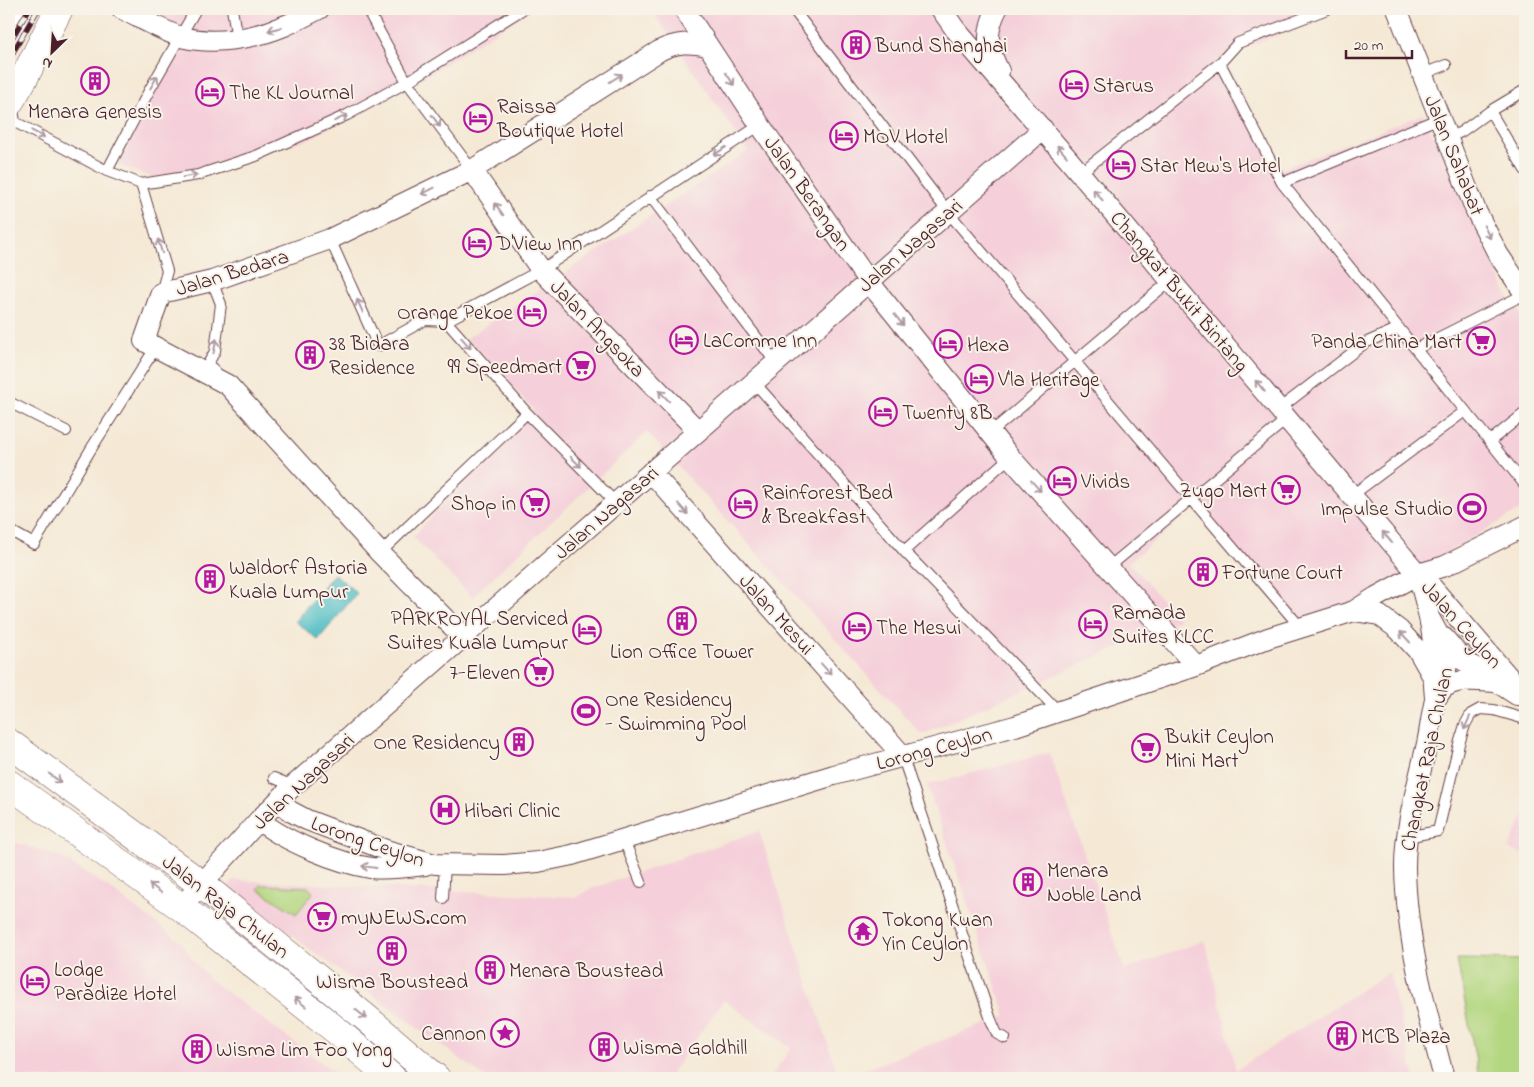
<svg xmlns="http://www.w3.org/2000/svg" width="1534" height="1087" font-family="'Indie Flower',sans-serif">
  <rect width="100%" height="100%" fill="#f7f3e8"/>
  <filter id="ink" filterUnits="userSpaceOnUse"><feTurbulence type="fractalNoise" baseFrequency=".02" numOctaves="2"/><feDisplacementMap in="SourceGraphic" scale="10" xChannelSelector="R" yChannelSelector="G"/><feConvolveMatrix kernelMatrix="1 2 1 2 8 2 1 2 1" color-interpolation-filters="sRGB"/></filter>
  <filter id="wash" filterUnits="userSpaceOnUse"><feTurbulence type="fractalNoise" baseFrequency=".0096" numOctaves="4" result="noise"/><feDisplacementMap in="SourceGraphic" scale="20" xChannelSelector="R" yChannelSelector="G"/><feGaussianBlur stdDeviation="1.12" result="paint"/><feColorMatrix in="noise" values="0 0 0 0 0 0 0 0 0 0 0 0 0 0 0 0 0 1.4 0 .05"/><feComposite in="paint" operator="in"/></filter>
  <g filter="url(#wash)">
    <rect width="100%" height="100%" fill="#f5e9d5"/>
    <!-- built -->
    <path fill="#f5cfda" d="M125,9H532L416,82L307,140L153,178L118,165L180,45Z
      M651,9H1344L1235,52L1227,65L1282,169L1423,114L1510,300L1525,319V507L1346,611L1292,622L1195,507L1129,562L1179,620L922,735L647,432L472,597L413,537L527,413L533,409L467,338L748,151Z
      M1049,753L1125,970L1205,940L1236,1070L1389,972L1415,1078H842L1006,1016L927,785Z
      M1525,813V855L1508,849Z
      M759,831L839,1078H770L791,1048L724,1000L668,1078H486L227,888L233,880L577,897L588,890Z
      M9,840L61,857L106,886L181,942L193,960L209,979L342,1078H15L9,1070Z"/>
    <!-- green -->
    <path fill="#b3d780" stroke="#7e7b56" d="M261,885L308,887L313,893L296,914L259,890L258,888Z
      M1457,959L1525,960V1078H1479Z"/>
    <!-- water -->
    <path fill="#4fbec6" stroke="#4c6e78" d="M334,574L357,593L318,640L295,621Z"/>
  </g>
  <g filter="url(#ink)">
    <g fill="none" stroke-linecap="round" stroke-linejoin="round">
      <defs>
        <path id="service" d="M232,9L237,39
          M367,9L407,82L472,170
          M793,9L948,212L1301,628
          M1220,63L1282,183L1525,485
          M1423,74L1446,65
          M12,103L15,122L107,171L141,184L167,271L161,293
          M1490,111L1525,170
          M1447,138L1461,132L1490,111L1525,90
          M107,171L150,89L196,9
          M1080,173L1220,63L1238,43L1327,9
          M1282,183L1440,118
          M141,184L198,175L256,156L347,115L407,82L523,9
          M650,196L776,363
          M330,239L378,346L425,320L446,321
          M212,281L221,304L215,351L208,364L216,372
          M1416,349L1525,294
          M754,382L904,551L1058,711
          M9,402L66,431
          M1279,409L1365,343L1399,328
          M990,433L1171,280
          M1490,441L1525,413
          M1351,496L1465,411
          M616,503L527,413L446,321L541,270L760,125
          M9,530L34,544L91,449L156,347
          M904,551L1010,457
          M380,553L527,413
          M1109,567L1287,419
          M902,755L991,1020L997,1034L1005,1038
          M274,778L293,786
          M1406,837L1438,831L1459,744L1465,725L1471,714L1480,709L1494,710L1525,719
          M624,840L641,882
          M443,898L445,865"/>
        <path id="minor" d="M122,9C138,17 165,32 181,37C214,45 253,39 284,26C296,21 307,15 319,9
          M684,9L760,125L869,282L1010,457L1196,666
          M941,9L955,29L1068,159L1418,574L1430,585L1525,696
          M997,9C985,32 987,48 999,71
          M1397,9L1476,211L1498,254L1525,294
          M472,170L541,270L698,431
          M651,472L902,755
          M1418,575C1424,598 1432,621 1433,645C1433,663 1433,679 1435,697
          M1354,611L1379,615L1399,630L1419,652L1432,675
          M1430,619C1435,629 1444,642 1446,653C1450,673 1440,682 1435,700C1431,716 1430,732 1426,748C1417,788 1405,826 1405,867C1406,938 1426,1010 1444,1078
          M463,637L380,553L228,385L144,341L161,293L212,281L330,239L472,170L659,51C676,42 690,42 708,46
          M1444,638L1463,660L1517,695
          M1437,697C1439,694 1442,689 1445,687C1458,678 1479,681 1494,682
          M278,801L290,811L307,820L386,850L435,864L504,865L538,862L572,855L834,775L1015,726L1196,666L1268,638L1354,611L1376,597L1418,574L1445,566L1525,526
          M259,820C284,841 338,863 371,868C389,870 408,867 425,865
          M181,907L259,820L293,786L1043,129"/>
        <path id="secondary" d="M9,33L22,9
          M9,103L24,78L59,9
          M9,743L201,884L365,1017L436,1078
          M9,784L181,907L337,1031L392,1078"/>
      </defs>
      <!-- service casing -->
      <use href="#service" stroke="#643d44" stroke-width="12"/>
      <!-- minor casing -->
      <use href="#minor" stroke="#643d44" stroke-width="22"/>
      <!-- secondary casing -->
      <use href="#secondary" stroke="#643d44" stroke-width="29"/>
      <!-- service -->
      <use href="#service" stroke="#fff" stroke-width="10"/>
      <!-- minor -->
      <use href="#minor" stroke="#fff" stroke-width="20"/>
      <!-- secondary -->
      <use href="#secondary" stroke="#fff" stroke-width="28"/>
      <defs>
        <path id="rail" d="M9,43L29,9
          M9,59L38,9"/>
      </defs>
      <!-- rail casing -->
      <use href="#rail" stroke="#4a1f2b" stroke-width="5.5"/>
      <!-- rail -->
      <use href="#rail" stroke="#f7f3e8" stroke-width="4" stroke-dasharray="11" stroke-linecap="butt"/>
    </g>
    <!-- one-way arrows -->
    <defs><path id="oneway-shaft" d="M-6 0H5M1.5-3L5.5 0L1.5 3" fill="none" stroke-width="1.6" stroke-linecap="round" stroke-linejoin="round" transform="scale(1.25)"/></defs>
    <g stroke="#ae9aa0">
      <use href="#oneway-shaft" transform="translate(275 29) rotate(164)"/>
      <use href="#oneway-shaft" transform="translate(616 78) rotate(-32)"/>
      <use href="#oneway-shaft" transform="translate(730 79) rotate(56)"/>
      <use href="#oneway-shaft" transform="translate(154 82) rotate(-60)"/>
      <use href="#oneway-shaft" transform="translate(341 118) rotate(-25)"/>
      <use href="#oneway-shaft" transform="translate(436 121) rotate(54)"/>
      <use href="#oneway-shaft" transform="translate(38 134) rotate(28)"/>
      <use href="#oneway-shaft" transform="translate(720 151) rotate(147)"/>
      <use href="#oneway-shaft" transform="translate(1062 151) rotate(-131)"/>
      <use href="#oneway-shaft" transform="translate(190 176) rotate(-9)"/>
      <use href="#oneway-shaft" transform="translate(428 191) rotate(154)"/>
      <use href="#oneway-shaft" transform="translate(1098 195) rotate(-130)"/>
      <use href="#oneway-shaft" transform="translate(499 209) rotate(-125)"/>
      <use href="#oneway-shaft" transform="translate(1487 232) rotate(63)"/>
      <use href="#oneway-shaft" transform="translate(160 246) rotate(-107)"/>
      <use href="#oneway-shaft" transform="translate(360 306) rotate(-114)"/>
      <use href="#oneway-shaft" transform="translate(899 320) rotate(51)"/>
      <use href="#oneway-shaft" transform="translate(466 343) rotate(49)"/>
      <use href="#oneway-shaft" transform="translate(215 346) rotate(-78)"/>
      <use href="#oneway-shaft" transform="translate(1260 386) rotate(-130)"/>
      <use href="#oneway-shaft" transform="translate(664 396) rotate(-134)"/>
      <use href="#oneway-shaft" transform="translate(576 462) rotate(45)"/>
      <use href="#oneway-shaft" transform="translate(1036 486) rotate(48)"/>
      <use href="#oneway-shaft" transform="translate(683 509) rotate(48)"/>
      <use href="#oneway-shaft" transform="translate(1387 537) rotate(-130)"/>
      <use href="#oneway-shaft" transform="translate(1405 637) rotate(-133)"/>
      <use href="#oneway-shaft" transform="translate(826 669) rotate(48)"/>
      <use href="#oneway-shaft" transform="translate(1467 723) rotate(114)"/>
      <use href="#oneway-shaft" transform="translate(55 778) rotate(36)"/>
      <use href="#oneway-shaft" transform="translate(369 867) rotate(-172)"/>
      <use href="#oneway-shaft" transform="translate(155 888) rotate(-143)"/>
      <use href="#oneway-shaft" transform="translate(300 1002) rotate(-141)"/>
      <use href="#oneway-shaft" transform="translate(361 1014) rotate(40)"/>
    </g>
  </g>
  <!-- icons -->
  <defs>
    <symbol id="building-ring" viewBox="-11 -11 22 22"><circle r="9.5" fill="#f7f3e8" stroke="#b5179e" stroke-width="1.5"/><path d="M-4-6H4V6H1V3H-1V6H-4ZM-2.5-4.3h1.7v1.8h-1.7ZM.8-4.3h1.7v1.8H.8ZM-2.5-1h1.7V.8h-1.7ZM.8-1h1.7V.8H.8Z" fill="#b5179e"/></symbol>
    <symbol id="hotel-ring" viewBox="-11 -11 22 22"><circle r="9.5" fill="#f7f3e8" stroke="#b5179e" stroke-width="1.5"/><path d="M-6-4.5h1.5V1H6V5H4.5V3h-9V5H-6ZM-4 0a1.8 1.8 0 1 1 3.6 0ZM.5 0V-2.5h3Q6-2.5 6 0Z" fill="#b5179e"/></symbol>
    <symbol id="supermarket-ring" viewBox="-11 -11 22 22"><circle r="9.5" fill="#f7f3e8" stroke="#b5179e" stroke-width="1.5"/><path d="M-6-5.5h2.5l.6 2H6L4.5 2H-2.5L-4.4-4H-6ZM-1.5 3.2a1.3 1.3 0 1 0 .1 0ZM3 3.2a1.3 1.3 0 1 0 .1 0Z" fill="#b5179e"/></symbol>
    <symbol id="stadium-ring" viewBox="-11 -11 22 22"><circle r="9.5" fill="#f7f3e8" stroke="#b5179e" stroke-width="1.5"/><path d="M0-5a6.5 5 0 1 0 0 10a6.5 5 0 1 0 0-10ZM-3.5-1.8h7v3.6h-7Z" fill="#b5179e"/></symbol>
    <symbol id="hospital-ring" viewBox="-11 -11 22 22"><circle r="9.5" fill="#f7f3e8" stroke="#b5179e" stroke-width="1.5"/><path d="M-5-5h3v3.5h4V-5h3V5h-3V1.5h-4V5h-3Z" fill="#b5179e"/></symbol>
    <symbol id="temple-ring" viewBox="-11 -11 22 22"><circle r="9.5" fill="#f7f3e8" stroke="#b5179e" stroke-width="1.5"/><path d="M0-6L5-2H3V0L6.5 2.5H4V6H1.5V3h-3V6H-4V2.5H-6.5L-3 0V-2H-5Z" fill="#b5179e"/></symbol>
    <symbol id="sight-ring" viewBox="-11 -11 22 22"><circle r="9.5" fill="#f7f3e8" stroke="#b5179e" stroke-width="1.5"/><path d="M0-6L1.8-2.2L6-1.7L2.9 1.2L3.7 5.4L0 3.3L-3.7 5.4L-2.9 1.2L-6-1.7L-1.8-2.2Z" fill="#b5179e"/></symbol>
  </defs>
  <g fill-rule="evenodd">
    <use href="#building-ring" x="840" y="29" width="32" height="32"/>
    <use href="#building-ring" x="79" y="65" width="32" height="32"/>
    <use href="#hotel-ring" x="1058" y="69" width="32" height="32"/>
    <use href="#hotel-ring" x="194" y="76" width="32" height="32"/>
    <use href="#hotel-ring" x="462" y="102" width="32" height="32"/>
    <use href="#hotel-ring" x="828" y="120" width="32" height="32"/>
    <use href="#hotel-ring" x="1105" y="149" width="32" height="32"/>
    <use href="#hotel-ring" x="461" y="227" width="32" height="32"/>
    <use href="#hotel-ring" x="516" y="296" width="32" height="32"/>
    <use href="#hotel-ring" x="668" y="324" width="32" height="32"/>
    <use href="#supermarket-ring" x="1465" y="325" width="32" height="32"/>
    <use href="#hotel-ring" x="932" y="328" width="32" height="32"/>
    <use href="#building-ring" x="294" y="339" width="32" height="32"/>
    <use href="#supermarket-ring" x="565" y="350" width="32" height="32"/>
    <use href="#hotel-ring" x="963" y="363" width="32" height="32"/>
    <use href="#hotel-ring" x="867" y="396" width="32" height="32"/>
    <use href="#hotel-ring" x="1046" y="465" width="32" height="32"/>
    <use href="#supermarket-ring" x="1270" y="474" width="32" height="32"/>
    <use href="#supermarket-ring" x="519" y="487" width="32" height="32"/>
    <use href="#hotel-ring" x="727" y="488" width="32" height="32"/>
    <use href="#stadium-ring" x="1456" y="492" width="32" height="32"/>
    <use href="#building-ring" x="1187" y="556" width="32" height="32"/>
    <use href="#building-ring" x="194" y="563" width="32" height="32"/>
    <use href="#building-ring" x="666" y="605" width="32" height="32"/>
    <use href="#hotel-ring" x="1077" y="608" width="32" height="32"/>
    <use href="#hotel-ring" x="841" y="611" width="32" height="32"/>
    <use href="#hotel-ring" x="571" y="614" width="32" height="32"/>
    <use href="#supermarket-ring" x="523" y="656" width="32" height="32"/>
    <use href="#stadium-ring" x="570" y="695" width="32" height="32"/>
    <use href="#building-ring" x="503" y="726" width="32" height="32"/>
    <use href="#supermarket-ring" x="1130" y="732" width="32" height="32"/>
    <use href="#hospital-ring" x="429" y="794" width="32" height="32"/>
    <use href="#building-ring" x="1012" y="866" width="32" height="32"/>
    <use href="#supermarket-ring" x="306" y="901" width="32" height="32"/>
    <use href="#temple-ring" x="847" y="915" width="32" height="32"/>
    <use href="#building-ring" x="376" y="935" width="32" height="32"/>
    <use href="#building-ring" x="474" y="954" width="32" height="32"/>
    <use href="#hotel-ring" x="19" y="965" width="32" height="32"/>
    <use href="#sight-ring" x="489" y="1017" width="32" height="32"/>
    <use href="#building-ring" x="1326" y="1020" width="32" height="32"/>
    <use href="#building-ring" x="588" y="1031" width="32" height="32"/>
    <use href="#building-ring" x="181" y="1033" width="32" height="32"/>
  </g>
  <g text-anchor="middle" stroke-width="4" stroke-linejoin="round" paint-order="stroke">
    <!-- poi labels -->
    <g font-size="21" fill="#4a1f2b" stroke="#f7f3e8" text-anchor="start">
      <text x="875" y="52">Bund Shanghai</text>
      <text x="1093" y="92">Starus</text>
      <text x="229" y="99">The KL Journal</text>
      <text x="497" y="113">Raissa<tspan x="497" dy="24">Boutique Hotel</tspan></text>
      <text x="95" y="118" text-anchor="middle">Menara Genesis</text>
      <text x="863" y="143">MOV Hotel</text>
      <text x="1140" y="172">Star Mew's Hotel</text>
      <text x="496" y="250">D'View Inn</text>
      <text x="513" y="319" text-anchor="end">Orange Pekoe</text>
      <text x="703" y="347">LaComme Inn</text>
      <text x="1462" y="348" text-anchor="end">Panda China Mart</text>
      <text x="329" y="350">38 Bidara<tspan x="329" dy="24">Residence</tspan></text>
      <text x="967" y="351">Hexa</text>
      <text x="562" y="373" text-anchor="end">99 Speedmart</text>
      <text x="998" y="386">V'la Heritage</text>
      <text x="902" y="419">Twenty 8B</text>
      <text x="1081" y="488">Vivids</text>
      <text x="1267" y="497" text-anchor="end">Zugo Mart</text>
      <text x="762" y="499">Rainforest Bed<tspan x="762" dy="24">&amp; Breakfast</tspan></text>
      <text x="516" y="510" text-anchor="end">Shop in</text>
      <text x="1453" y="515" text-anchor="end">Impulse Studio</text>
      <text x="229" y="574">Waldorf Astoria<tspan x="229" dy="24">Kuala Lumpur</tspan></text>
      <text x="1222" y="579">Fortune Court</text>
      <text x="1112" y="619">Ramada<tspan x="1112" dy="24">Suites KLCC</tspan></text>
      <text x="568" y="625" text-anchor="end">PARKROYAL Serviced<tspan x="568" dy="24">Suites Kuala Lumpur</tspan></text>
      <text x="876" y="634">The Mesui</text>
      <text x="682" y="658" text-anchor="middle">Lion Office Tower</text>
      <text x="520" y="679" text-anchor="end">7-Eleven</text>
      <text x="605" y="706">One Residency<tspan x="605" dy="24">- Swimming Pool</tspan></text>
      <text x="1165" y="743">Bukit Ceylon<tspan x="1165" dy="24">Mini Mart</tspan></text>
      <text x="500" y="749" text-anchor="end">One Residency</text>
      <text x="464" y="817">Hibari Clinic</text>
      <text x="1047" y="877">Menara<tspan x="1047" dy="24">Noble Land</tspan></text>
      <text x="341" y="924">myNEWS.com</text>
      <text x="882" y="926">Tokong Kuan<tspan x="882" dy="24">Yin Ceylon</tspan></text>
      <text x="54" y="976">Lodge<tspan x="54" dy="24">Paradize Hotel</tspan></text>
      <text x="509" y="977">Menara Boustead</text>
      <text x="392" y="988" text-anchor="middle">Wisma Boustead</text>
      <text x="486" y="1040" text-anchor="end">Cannon</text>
      <text x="1361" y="1043">MCB Plaza</text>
      <text x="623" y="1054">Wisma Goldhill</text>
      <text x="216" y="1056">Wisma Lim Foo Yong</text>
    </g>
    <!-- street labels -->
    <g font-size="21" fill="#4a1f2b" stroke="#f7f3e8">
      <text transform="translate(1455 155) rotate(68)" y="7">Jalan Sahabat</text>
      <text transform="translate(808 193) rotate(55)" y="7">Jalan Berangan</text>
      <text transform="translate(910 245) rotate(-41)" y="7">Jalan Nagasari</text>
      <text transform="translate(232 272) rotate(-17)" y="7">Jalan Bedara</text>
      <text transform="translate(1180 291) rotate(50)" y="7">Changkat Bukit Bintang</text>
      <text transform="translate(598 328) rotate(46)" y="7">Jalan Angsoka</text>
      <text transform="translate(606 512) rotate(-41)" y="7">Jalan Nagasari</text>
      <text transform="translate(777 614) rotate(48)" y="7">Jalan Mesui</text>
      <text transform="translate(1462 624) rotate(48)" y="7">Jalan Ceylon</text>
      <text transform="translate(934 748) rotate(-15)" y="7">Lorong Ceylon</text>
      <text transform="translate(1426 759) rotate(-78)" y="7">Changkat Raja Chulan</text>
      <text transform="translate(303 781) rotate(-43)" y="7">Jalan Nagasari</text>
      <text transform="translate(368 841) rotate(19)" y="7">Lorong Ceylon</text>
      <text transform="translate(226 906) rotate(38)" y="7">Jalan Raja Chulan</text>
    </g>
  </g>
  <!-- margin -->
  <rect width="1534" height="1087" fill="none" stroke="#f7f3e8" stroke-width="30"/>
  <!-- north arrow -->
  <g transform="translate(52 52) rotate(205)" stroke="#f7f3e8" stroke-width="4" paint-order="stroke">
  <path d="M0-4L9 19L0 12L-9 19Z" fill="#4a1f2b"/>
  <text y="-8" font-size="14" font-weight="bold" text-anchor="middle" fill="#4a1f2b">N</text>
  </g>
  <!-- scale -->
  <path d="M1346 50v8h66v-8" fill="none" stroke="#4a1f2b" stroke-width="2.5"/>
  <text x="1354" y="50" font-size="15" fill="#4a1f2b" stroke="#f7f3e8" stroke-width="4" paint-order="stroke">20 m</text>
</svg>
